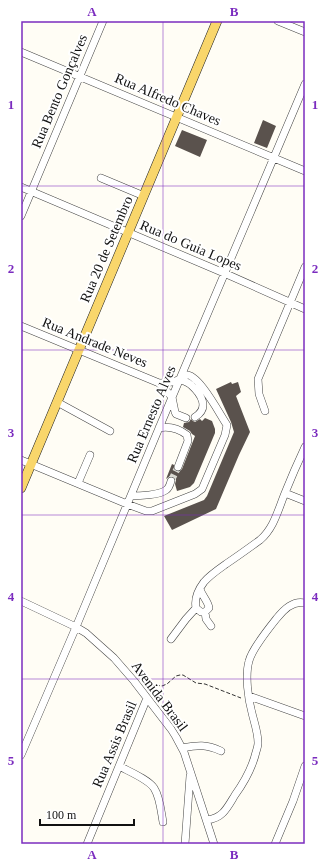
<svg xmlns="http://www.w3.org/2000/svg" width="326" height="865" font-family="'Times New Roman',serif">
  <rect width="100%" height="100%" fill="#fffdf5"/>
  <!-- building -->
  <path fill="#5a524d" d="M263,120L276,126L267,148L254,143Z
    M182,130L207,140L200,157L175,146Z
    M231,382L232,384L238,382L241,392L236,396L250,432L239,455L216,509L172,530L164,516L204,500L207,496L234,432L231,422L216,389Z
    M205,418L212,421L215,429V433L194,483L190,487L177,491L175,484L176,480L175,478L170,476L166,479L172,464L174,465V470L176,471L179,472L182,469L195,436L192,434L190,431L183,427L184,423L189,422L191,419L193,421L195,422L200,419L202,421Z"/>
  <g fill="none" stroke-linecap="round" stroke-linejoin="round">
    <!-- minor-tunnel -->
    <path stroke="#dbdad3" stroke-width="7" stroke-dasharray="7 3.5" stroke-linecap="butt" d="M171,481L178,467"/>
    <defs>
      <path id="minor" d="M278,21L305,32
        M21,52L305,171
        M101,178L144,196
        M21,187L224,273L305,309
        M21,216L103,21
        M21,326L159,383C165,383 175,382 180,379C183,377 182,376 185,375C198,372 220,415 227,425L225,435L202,489L195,494L152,511H146L127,504L21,460
        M180,379C183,381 188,382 191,385C201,394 210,408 195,417
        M159,383L172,397L175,412L176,414L186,418
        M57,402L110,431
        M265,411L259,394L258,379L305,267
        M159,428C169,426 179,429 187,435L188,441L178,467
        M78,483L90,455
        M285,493L305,501
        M131,496C139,496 160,495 166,490C169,488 170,485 171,481
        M200,589C202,596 208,601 209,608L205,612H201L196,608C194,598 198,590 204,582C210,575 219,569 226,564C238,556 249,548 260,540C274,528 278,510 285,493C291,478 298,462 305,447
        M21,601L76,627L86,633L114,658L134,681L171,729L176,737L184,752L214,844
        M205,612L206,619L211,626
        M171,639L186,619L196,608
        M249,696L305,716
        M182,748C198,745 206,744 221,751
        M21,755L76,627L159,428L305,84
        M119,766C128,771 148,779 154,788C160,797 161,811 163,822
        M207,820C223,818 227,808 235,795C245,781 252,769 256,752C257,749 258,745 258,743C258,732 254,722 252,713C248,699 245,675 249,661C252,649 269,628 277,618C284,609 294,600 305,603
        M87,844L147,698
        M185,844L190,776
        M275,844L293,801L305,766"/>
      <path id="major" d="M21,488L217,21"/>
    </defs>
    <!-- minor casing -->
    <use href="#minor" stroke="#444" stroke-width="8"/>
    <!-- major casing -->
    <use href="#major" stroke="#222" stroke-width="10"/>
    <!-- path -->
    <path stroke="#333" stroke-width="1" stroke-dasharray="4 2" stroke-linecap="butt" d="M144,683L162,686L167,684L176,676L180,675H183L196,683L205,684L241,698"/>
    <!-- minor -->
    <use href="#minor" stroke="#fff" stroke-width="7"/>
    <!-- major -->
    <use href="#major" stroke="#f9d66b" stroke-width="9"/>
  </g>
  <!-- grid -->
  <path fill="none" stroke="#7b2cbf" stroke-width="1" stroke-opacity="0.55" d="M163,21V844M21,186H305M21,350H305M21,515H305M21,679H305"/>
  <g text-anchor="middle" stroke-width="4" stroke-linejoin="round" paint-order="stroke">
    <!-- street labels -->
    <g font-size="14" fill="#111" stroke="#fff">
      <text transform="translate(59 91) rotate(-67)" y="5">Rua Bento Gonçalves</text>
      <text transform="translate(168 99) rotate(23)" y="5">Rua Alfredo Chaves</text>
      <text transform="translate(191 245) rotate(23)" y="5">Rua do Guia Lopes</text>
      <text transform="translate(106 249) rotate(-67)" y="5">Rua 20 de Setembro</text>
      <text transform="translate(95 342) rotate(22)" y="5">Rua Andrade Neves</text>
      <text transform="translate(151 414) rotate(-67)" y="5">Rua Ernesto Alves</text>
      <text transform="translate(160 696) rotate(53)" y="5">Avenida Brasil</text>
      <text transform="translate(114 744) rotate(-67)" y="5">Rua Assis Brasil</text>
    </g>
  </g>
  <!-- border -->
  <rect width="326" height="865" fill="none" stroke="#ffffff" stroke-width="44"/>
  <!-- scale -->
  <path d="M40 819v6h94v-6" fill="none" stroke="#111111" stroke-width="2"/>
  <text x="46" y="819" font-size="12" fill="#111111" stroke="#ffffff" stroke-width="3" paint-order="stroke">100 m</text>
  <rect x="22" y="22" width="282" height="821" fill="none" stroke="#7b2cbf" stroke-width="1.5"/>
  <g font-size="13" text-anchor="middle" font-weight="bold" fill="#7b2cbf">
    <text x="92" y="16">A</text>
    <text x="234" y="16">B</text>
    <text x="11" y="109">1</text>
    <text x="315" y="109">1</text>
    <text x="11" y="273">2</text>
    <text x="315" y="273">2</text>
    <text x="11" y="437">3</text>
    <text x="315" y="437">3</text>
    <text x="11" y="601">4</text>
    <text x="315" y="601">4</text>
    <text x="11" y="765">5</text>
    <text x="315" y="765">5</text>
    <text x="92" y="859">A</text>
    <text x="234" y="859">B</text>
  </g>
</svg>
